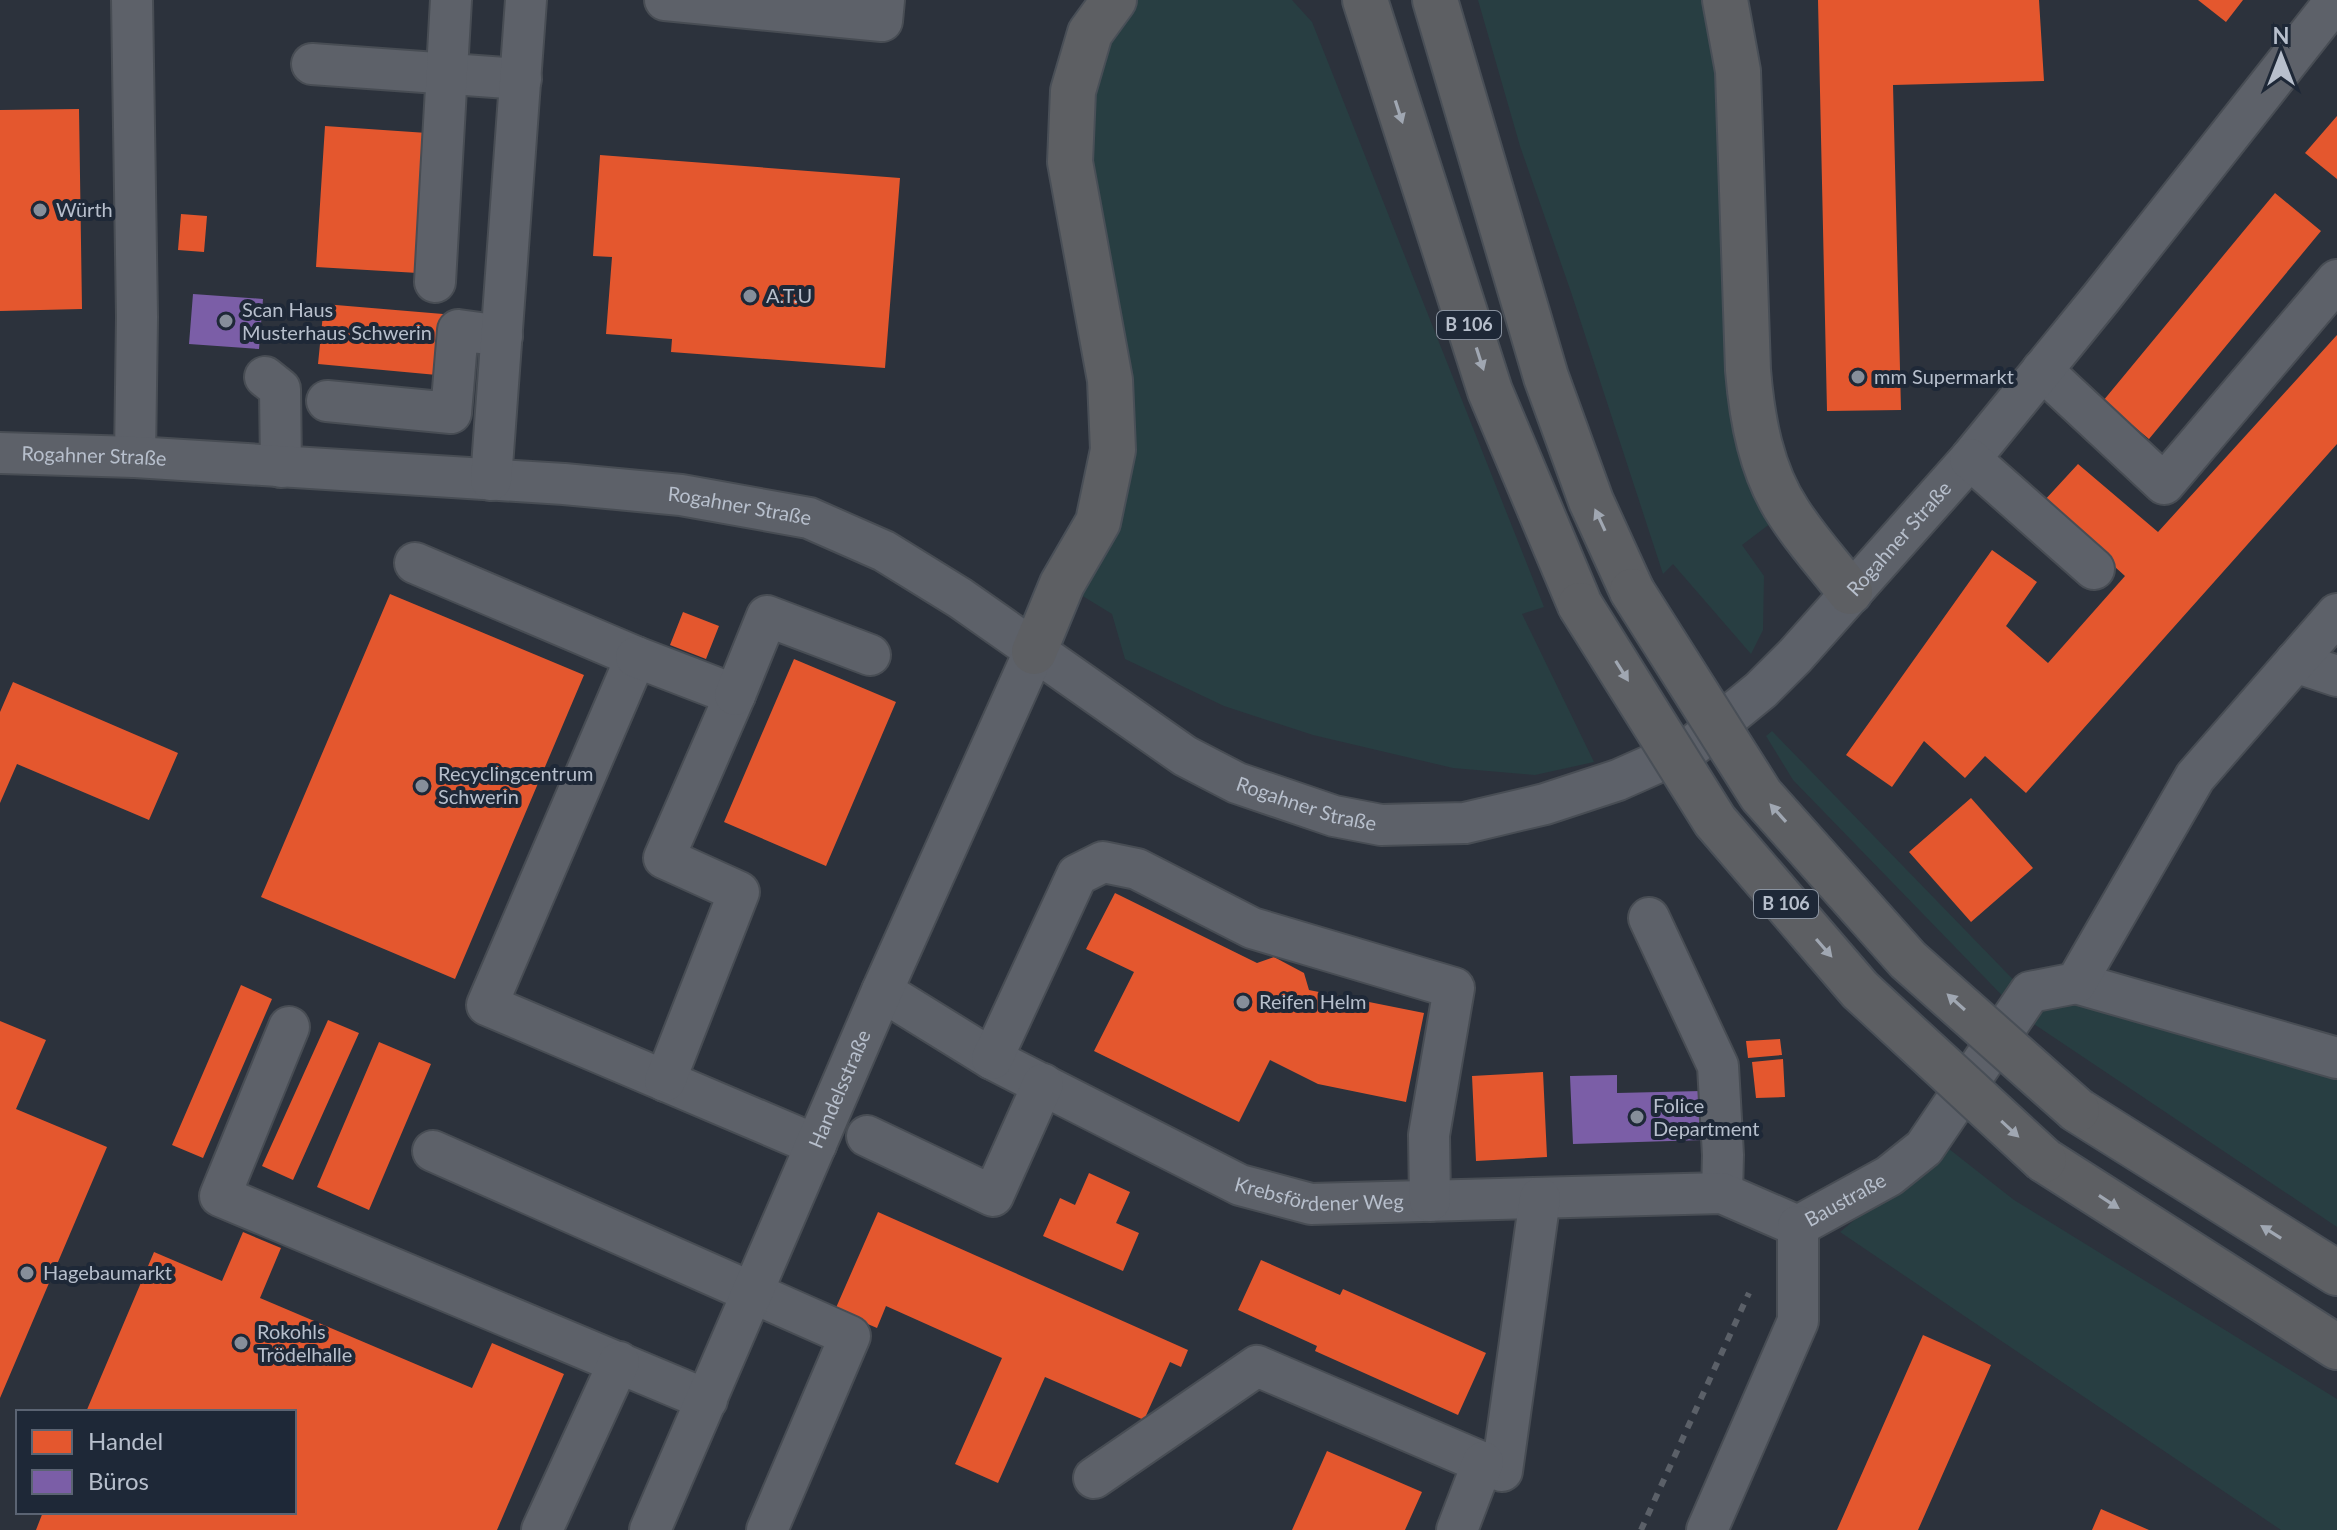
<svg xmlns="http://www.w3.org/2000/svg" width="2337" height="1530" font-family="Lato,sans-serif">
  <rect width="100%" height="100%" fill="#2c323c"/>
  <!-- green -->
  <path fill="#283e42" d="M1114,0H1292L1312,22L1544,607L1522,614L1594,762L1535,775L1453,768L1313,735L1224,706L1125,659L1112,614L1063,584L1113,450L1070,162Z
    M1478,0H1725L1748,370L1787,511L1742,545L1764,576L1763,630L1751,654L1673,564L1663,574L1571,292L1520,146Z
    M1772,731L2035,1002L2081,992L2337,1070V1227L2022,1016L1793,780L1766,736Z
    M1944,1145L2014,1200L2337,1399V1530H2281L1840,1232Z"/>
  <!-- shops -->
  <path fill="#e4572e" d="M1818,0H2039L2044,81L1893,85L1901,410L1827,411Z
    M2198,0H2243L2226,22Z
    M79,109L82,309L0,311V110Z
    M2337,116V179L2305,153Z
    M325,126L427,133L418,273L316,267Z
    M600,155L900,178L885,368L671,352L672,339L606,334L612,257L593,256Z
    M2275,193L2321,231L2149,439L2103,401Z
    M181,214L207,216L204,252L178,250Z
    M324,304L443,314L437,375L318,364Z
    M2337,335V444L2026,793L1985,756L1965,778L1924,741L1892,787L1846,755L1992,550L2037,582L2006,626L2048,663L2125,576L2043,502L2078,464L2158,532Z
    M390,594L584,675L455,979L261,897Z
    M683,612L719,626L706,659L670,645Z
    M794,659L896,702L826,866L724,822Z
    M13,682L178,753L149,820L17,764L0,803V712Z
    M1971,798L2033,868L1971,922L1909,852Z
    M1115,893L1257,963L1274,957L1304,973L1309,990L1424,1013L1406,1102L1318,1084L1270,1060L1239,1122L1094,1051L1134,972L1086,949Z
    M241,985L272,999L203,1158L172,1145Z
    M328,1020L359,1033L293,1180L262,1166Z
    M0,1021L46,1040L16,1109L107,1147L0,1398Z
    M1780,1039L1782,1055L1748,1058L1746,1041Z
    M379,1042L431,1064L369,1210L317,1187Z
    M1783,1059L1785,1097L1756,1098L1752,1062Z
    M1543,1072L1547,1157L1476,1161L1472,1076Z
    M1089,1173L1130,1192L1116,1223L1139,1233L1123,1271L1043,1236L1060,1198L1075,1205Z
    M878,1212L1188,1350L1181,1367L1170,1362L1144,1420L1045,1377L998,1483L955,1464L1002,1358L886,1306L877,1328L835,1310Z
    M243,1232L281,1248L260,1298L472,1388L492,1343L564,1374L497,1530H36L43,1512H294V1412H86L154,1252L222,1281Z
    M1261,1260L1340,1295L1343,1289L1486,1353L1458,1415L1315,1351L1317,1346L1238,1310Z
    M1923,1335L1991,1365L1918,1530H1837Z
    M1327,1451L1422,1492L1405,1530H1292Z
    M2101,1509L2149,1530H2092Z"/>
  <!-- offices -->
  <path fill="#7b5ea7" d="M193,294L263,299L259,349L189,344Z
    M1617,1075V1093L1701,1091L1703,1140L1573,1144L1570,1076Z"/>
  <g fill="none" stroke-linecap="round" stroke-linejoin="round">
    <defs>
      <g id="minor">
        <path d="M132,0L137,317L135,457"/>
        <path d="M665,0L882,21L884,0"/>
        <path d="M312,64L521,79"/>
        <path d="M435,282L451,0"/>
        <path d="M2042,370L2164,484L2337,280"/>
        <path d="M265,377L280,389L281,467"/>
        <path d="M327,401L451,413L458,330L502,336"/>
        <path id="s1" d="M0,453L135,457L564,484L681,495L809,518L884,551L960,598L1185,756L1237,783L1334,816L1381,825L1465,823L1545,804L1618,780L1690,748L1761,690L1795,656L1970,459L2101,298L2336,0"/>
        <path d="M1970,459L2094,569"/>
        <path d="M491,480L526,0"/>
        <path d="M415,563L636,657L487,1005L816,1145"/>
        <path d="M636,657L735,695L664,858L739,892L665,1081"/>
        <path d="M2295,662L2337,676"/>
        <path d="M735,695L767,616L870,655"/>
        <path d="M1649,918L1718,1066L1723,1155L1722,1193"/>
        <path d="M2076,983L2337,1058"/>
        <path id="s2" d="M882,991L992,1059L1240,1185L1311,1204L1722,1193L1798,1226"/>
        <path d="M289,1027L220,1196L707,1400"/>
        <path d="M992,1059L1077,875L1103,862L1137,869L1252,928L1454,988L1429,1135L1430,1201"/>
        <path d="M867,1136L993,1196L1043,1084"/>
        <path d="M433,1151L850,1336L767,1530"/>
        <path id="s3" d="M1798,1226L1889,1176L1924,1148L2030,992L2076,983L2195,777L2337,614"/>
        <path d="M1094,1478L1257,1366L1502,1471L1540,1198"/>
        <path d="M542,1530L619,1362"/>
        <path id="s4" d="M650,1530L882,991L1034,652"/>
        <path d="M1457,1530L1483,1462"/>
        <path d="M1707,1530L1798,1321V1226"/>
      </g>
      <path id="highway" d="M1365,0L1490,391L1580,605
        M1435,0L1546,377L1591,501L1632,591
        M1725,0L1738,71L1748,370C1752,419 1761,471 1789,513C1807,541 1830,566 1850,592
        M1034,652L1062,584L1098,522L1113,450L1110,380L1070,162L1073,91L1090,33L1114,0
        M2077,1110L2337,1273
        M2044,1160L2337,1347"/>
    </defs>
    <!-- minor casing -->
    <use href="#minor" stroke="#484d54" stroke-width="44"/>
    <!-- highway casing -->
    <use href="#highway" stroke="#494f57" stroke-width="48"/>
    <!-- minor -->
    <use href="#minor" stroke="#5d6169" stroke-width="40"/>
    <!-- highway -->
    <use href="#highway" stroke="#5d5f63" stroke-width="44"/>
    <!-- rail -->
    <path stroke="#5b6068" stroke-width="6" stroke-dasharray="8 8" stroke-linecap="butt" d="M1641,1530L1749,1293"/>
    <defs>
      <path id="highway-bridge" d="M1632,591L1761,795L1908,960L2077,1110
        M1580,605L1715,821L1860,990L2044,1160"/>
    </defs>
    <!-- highway-bridge casing -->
    <use href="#highway-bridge" stroke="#494f57" stroke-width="48" stroke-linecap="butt"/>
    <!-- highway-bridge -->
    <use href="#highway-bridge" stroke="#5d5f63" stroke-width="44"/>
  </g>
  <!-- one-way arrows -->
  <defs><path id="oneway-solid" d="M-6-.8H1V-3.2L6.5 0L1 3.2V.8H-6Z" transform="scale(2)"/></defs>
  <g fill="#a0a7b2">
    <use href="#oneway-solid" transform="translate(1399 112) rotate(72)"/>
    <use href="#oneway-solid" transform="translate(1480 359) rotate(72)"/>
    <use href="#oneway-solid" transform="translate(1600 520) rotate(-115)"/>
    <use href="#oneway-solid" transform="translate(1622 671) rotate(58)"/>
    <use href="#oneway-solid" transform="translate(1778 813) rotate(-132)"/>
    <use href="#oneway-solid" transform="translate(1824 948) rotate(49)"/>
    <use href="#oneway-solid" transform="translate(1956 1002) rotate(-138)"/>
    <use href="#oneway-solid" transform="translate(2010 1129) rotate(43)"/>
    <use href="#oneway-solid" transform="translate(2109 1202) rotate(33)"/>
    <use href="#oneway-solid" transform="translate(2271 1232) rotate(-148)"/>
  </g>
  <!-- markers -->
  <g fill="#868e9a" stroke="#1e2837" stroke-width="3">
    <circle cx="40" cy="210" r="8"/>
    <circle cx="750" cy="296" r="8"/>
    <circle cx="226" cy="321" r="8"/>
    <circle cx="1858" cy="377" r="8"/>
    <circle cx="422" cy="786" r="8"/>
    <circle cx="1243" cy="1002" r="8"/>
    <circle cx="1637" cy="1117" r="8"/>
    <circle cx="27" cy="1273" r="8"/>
    <circle cx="241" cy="1343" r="8"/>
  </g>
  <g text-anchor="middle" stroke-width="8" stroke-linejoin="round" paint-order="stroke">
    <!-- shield labels -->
    <g fill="#1e2837" stroke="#89929f" stroke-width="2">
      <rect x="1437" y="311" width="64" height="28" rx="6"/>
      <rect x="1754" y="890" width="64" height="28" rx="6"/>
    </g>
    <g font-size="18" font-weight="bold" fill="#b7bfcc">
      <text x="1469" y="331">B 106</text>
      <text x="1786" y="910">B 106</text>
    </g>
    <!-- poi labels -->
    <g font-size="20" fill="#b7bfcc" stroke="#1e2837" text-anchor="start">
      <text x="56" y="217">Würth</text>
      <text x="766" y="303">A.T.U</text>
      <text x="242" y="317">Scan Haus<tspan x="242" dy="23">Musterhaus Schwerin</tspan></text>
      <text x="1874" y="384">mm Supermarkt</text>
      <text x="438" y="781">Recyclingcentrum<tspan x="438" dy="23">Schwerin</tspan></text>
      <text x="1259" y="1009">Reifen Helm</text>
      <text x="1653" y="1113">Folice<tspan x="1653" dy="23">Department</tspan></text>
      <text x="43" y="1280">Hagebaumarkt</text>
      <text x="257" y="1339">Rokohls<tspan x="257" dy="23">Trödelhalle</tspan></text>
    </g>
    <!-- street labels -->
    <g font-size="20" fill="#b7bfcc" stroke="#1e2837">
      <text dy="7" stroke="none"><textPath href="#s1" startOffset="94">Rogahner Straße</textPath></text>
      <text dy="7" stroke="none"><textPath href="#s1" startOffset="742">Rogahner Straße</textPath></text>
      <text dy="7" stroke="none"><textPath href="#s1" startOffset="2086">Rogahner Straße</textPath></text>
      <text dy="7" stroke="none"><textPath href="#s1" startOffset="1390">Rogahner Straße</textPath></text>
      <text dy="7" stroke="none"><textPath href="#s4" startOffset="480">Handelsstraße</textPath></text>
      <text dy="7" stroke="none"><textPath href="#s2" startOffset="488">Krebsfördener Weg</textPath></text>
      <text dy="7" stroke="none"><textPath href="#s3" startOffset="54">Baustraße</textPath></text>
    </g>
  </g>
  <!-- legend -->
  <rect x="16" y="1410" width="280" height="104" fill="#1e2837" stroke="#5b6473" stroke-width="2"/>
  <rect x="32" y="1430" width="40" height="24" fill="#e4572e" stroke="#5b6473" stroke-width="2"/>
  <text x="88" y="1450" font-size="24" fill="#b7bfcc">Handel</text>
  <rect x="32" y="1470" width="40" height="24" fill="#7b5ea7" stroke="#5b6473" stroke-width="2"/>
  <text x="88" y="1490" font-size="24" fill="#b7bfcc">Büros</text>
  <!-- north arrow -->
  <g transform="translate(2281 56)" stroke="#1e2837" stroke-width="6" paint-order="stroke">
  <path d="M0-6L14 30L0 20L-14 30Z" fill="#b7bfcc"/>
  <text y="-12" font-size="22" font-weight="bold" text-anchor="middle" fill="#b7bfcc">N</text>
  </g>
</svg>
